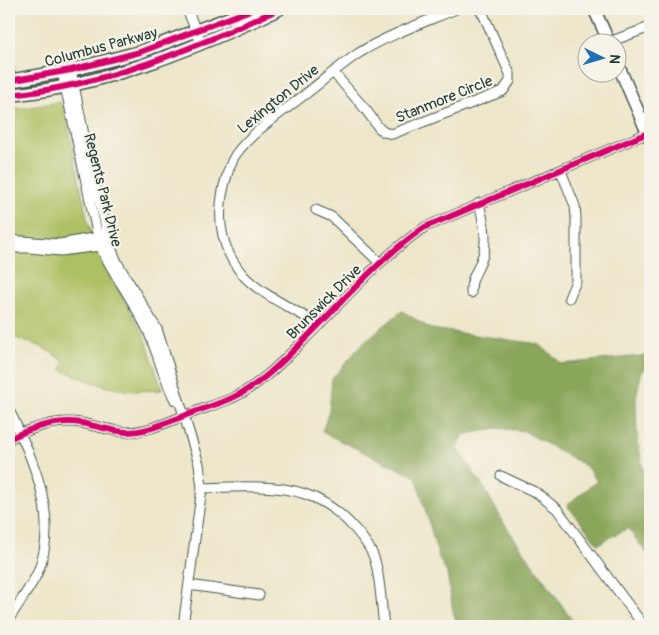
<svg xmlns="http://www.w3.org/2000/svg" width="659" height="635" font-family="Pangolin,sans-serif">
  <rect width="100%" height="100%" fill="#f7f3e8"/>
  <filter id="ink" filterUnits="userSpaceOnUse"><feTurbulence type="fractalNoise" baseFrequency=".02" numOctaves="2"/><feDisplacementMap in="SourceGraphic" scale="10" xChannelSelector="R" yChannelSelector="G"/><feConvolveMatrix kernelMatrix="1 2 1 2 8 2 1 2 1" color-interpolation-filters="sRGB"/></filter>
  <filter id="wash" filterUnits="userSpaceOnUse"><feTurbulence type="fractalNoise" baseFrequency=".0096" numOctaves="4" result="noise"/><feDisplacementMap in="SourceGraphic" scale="20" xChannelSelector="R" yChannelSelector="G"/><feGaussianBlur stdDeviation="1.12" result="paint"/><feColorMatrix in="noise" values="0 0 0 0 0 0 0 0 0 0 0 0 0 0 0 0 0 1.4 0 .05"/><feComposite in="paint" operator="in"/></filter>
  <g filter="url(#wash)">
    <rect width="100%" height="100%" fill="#ede6c9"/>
    <!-- green -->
    <path fill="#adc064" stroke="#667e4c" d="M59,102L64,106L88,223L100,258L145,337L162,390C150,390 138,392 126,390C104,388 82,378 62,370L64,361L42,347L9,336V108H24Z"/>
    <!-- forest -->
    <path fill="#8aa65a" stroke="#547247" d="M402,311L431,329L539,344L562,364L650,355V369L642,370L636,397L637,436L647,490L650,499V558L628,528L598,544L567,505L597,481L586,466L524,431L497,428L463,435L458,449L486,491L503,522L575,624L572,626H458L453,611L447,573L439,558L416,477L322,432L329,411L332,379L364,342Z"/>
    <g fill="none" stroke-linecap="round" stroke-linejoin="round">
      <!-- stream -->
      <path stroke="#4fa6cc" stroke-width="2.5" d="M9,68H15"/>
    </g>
  </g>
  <g filter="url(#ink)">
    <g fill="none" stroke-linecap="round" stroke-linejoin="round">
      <defs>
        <path id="street" d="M187,9L198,36
          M609,42L650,27
          M71,70L88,155L105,223L107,239L118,264L157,329L199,464L202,488L183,626
          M62,72L100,246C114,276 134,301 148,331C158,354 163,378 175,400
          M333,72L366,110L379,128L384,132L392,134L503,91L510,81V74L484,16L479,9
          M561,171L575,206L576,217V281L569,298
          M316,210L332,217L380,263
          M9,240L60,244L98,237L102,238
          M9,248H29L61,251L100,246L104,242
          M471,293C470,277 479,270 483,255C488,239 483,219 479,203
          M319,325C296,310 261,295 243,275C218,246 216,210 227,175C229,168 232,160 236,154C252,132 277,116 299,99C319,84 338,67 359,53C388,35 425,22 456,9
          M9,410C33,459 61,519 37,574C29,590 18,604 9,619
          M9,439C31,428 57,419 81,423C96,426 111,431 126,432C147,432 165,423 184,416C199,410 215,405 230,399C259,386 281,363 304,340C343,301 379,258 425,227L648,133
          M501,476L537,493L557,509L644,626
          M202,488C231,487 277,484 305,494C325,501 342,514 355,529C363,538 372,549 375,561C381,582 381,605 384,626
          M189,585L259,595"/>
        <path id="secondary" d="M594,9L609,42
          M616,60L650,139"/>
        <path id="primary" d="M9,81L71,70L140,52L253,9
          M9,95C104,86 193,49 279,9"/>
      </defs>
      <!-- street casing -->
      <use href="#street" stroke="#3e564a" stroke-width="11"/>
      <!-- secondary casing -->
      <use href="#secondary" stroke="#3e564a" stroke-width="14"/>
      <!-- primary casing -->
      <use href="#primary" stroke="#3e564a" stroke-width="15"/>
      <!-- street -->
      <use href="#street" stroke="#fff" stroke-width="9"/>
      <!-- secondary -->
      <use href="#secondary" stroke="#fff" stroke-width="11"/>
      <!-- primary -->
      <use href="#primary" stroke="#fff" stroke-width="12"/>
      <defs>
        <path id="cycleway" d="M9,81L71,70L140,52L253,9
          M9,95C104,86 193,49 279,9
          M9,439C31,428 57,419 81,423C96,426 111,431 126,432C147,432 165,423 184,416C199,410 215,405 230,399C259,386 281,363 304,340C343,301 379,258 425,227L648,133"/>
      </defs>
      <!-- cycleway casing -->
      <use href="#cycleway" stroke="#f7f3e8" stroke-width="9"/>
      <!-- cycleway -->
      <use href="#cycleway" stroke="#d6006c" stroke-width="6"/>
    </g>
  </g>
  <g text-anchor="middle" stroke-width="4.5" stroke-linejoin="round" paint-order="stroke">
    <!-- street labels -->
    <g font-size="15" fill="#1f3d34" stroke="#f7f3e8">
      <text transform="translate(101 47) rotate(-15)" y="5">Columbus Parkway</text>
      <text transform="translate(278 99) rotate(-39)" y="5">Lexington Drive</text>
      <text transform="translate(444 99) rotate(-22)" y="5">Stanmore Circle</text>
      <text transform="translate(103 190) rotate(76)" y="5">Regents Park Drive</text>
      <text transform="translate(324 302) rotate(-45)" y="5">Brunswick Drive</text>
    </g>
  </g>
  <!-- margin -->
  <rect width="659" height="635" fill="none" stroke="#f7f3e8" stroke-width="30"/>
  <!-- north arrow -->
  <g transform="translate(602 58) rotate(95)"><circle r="24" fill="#f7f3e8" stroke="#a1aaa0"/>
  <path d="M0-4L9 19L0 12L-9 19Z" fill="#1f6fb2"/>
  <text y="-8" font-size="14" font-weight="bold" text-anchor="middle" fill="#1f3d34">N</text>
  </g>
</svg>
